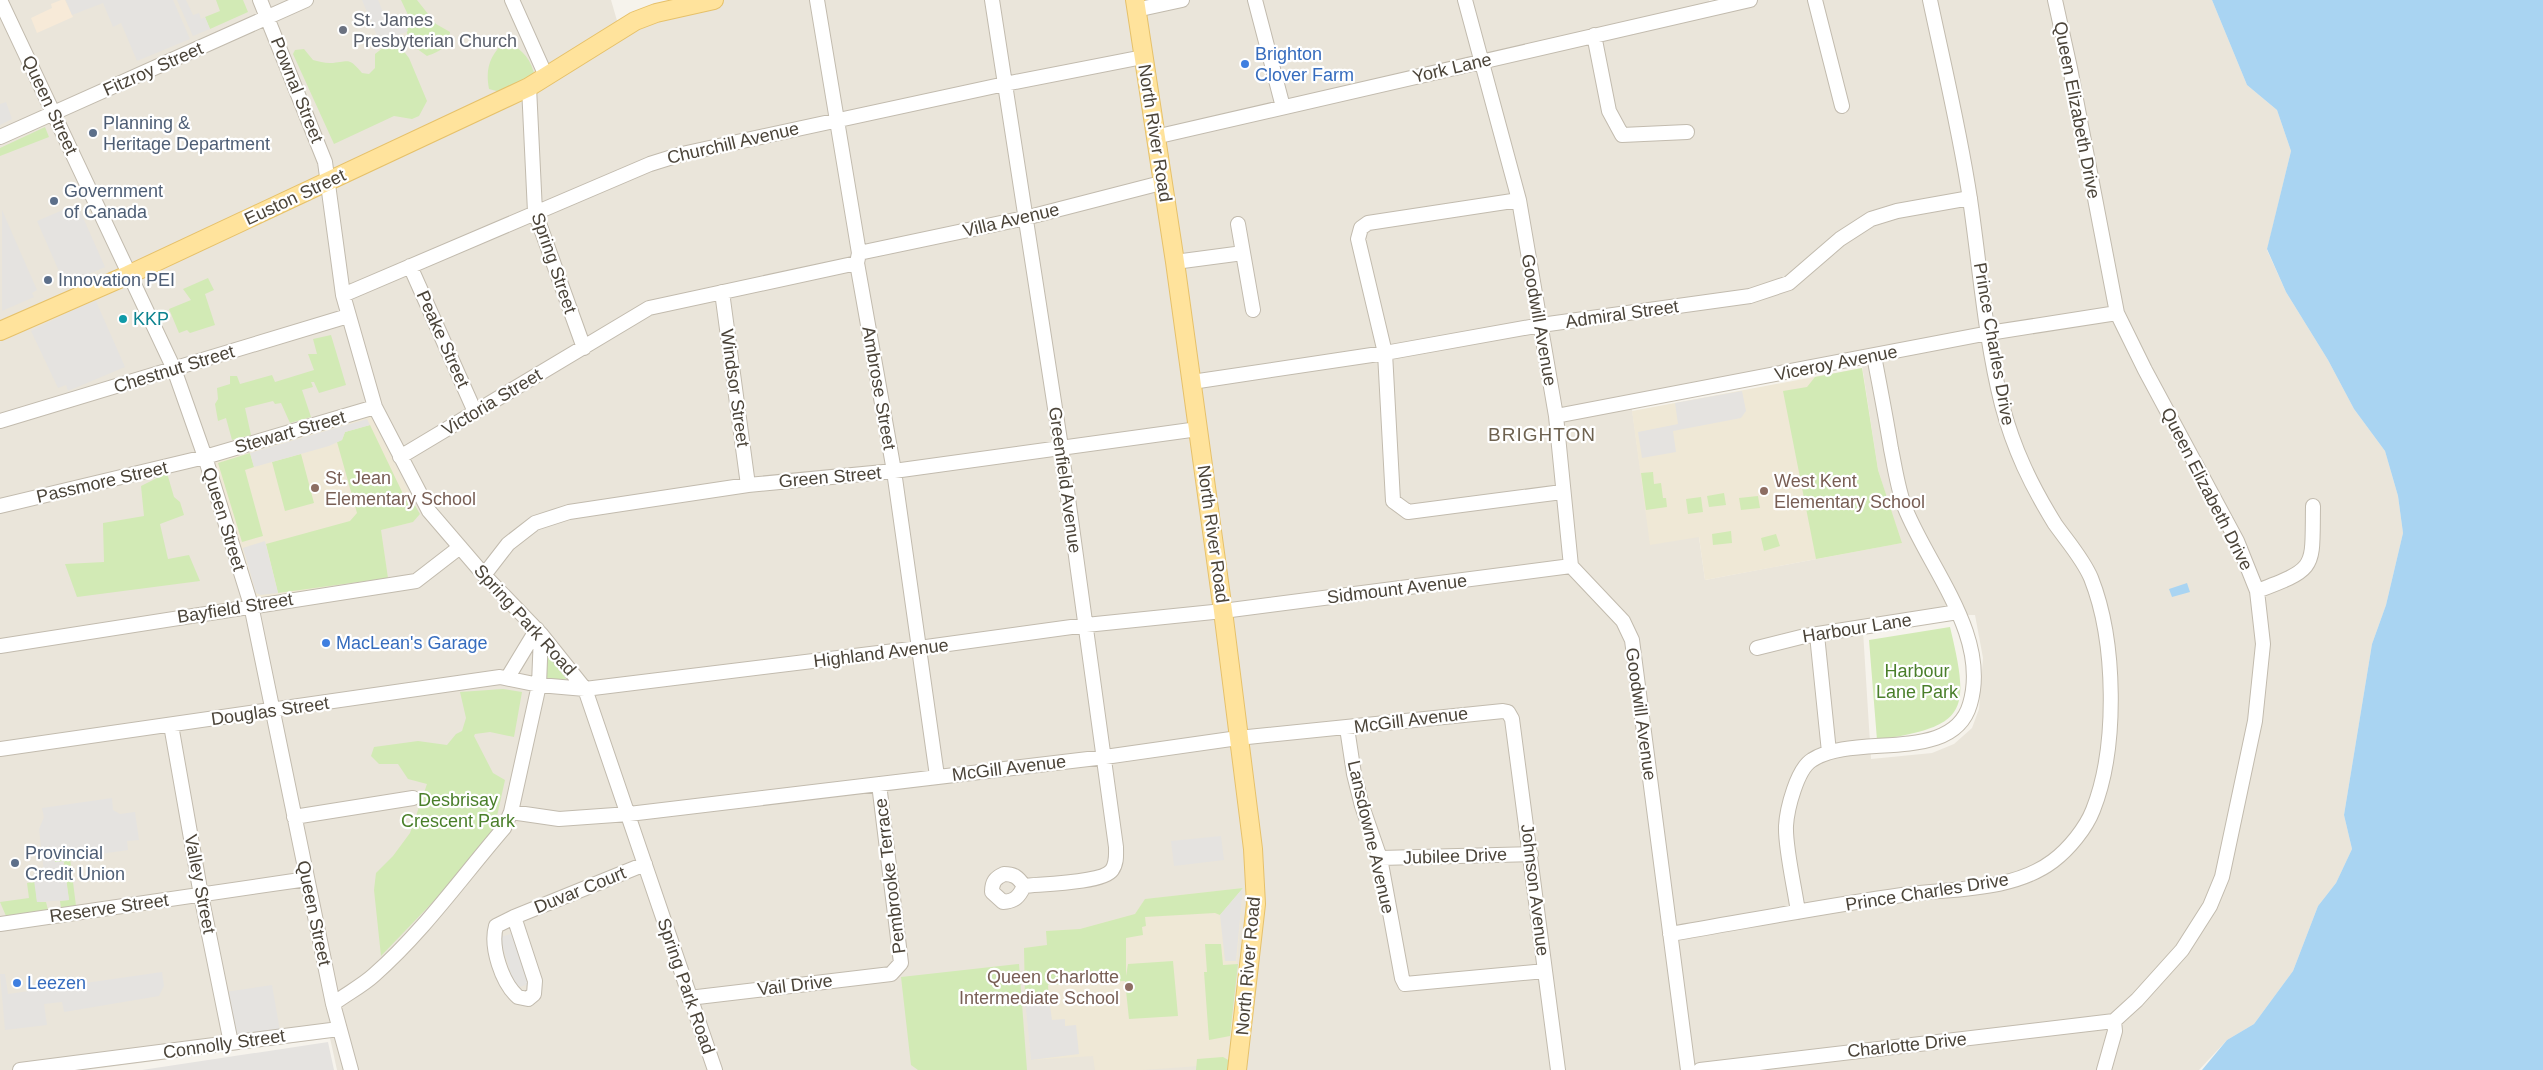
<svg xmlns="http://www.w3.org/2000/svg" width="2543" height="1070" font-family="Helvetica,sans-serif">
  <rect width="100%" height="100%" fill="#f6f3ec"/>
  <!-- residential -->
  <path fill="#eae5da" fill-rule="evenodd" d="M0,0H611L618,24L699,0H1709L1710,3L1723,0H2212L2247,85L2277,110L2291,151L2267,250L2286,292L2328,360L2354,409L2385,451L2398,496L2403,533L2386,605L2372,644L2344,815L2352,849L2336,883L2318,906L2293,971L2254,1024L2227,1040L2199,1070H337L330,1038L86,1070H0ZM1861,359L1878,470L1901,543L1705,580L1699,537L1646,510L1631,402ZM1964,615H1975L1983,658L1979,709L1972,728L1954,744L1932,753L1871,759L1863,631Z"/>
  <!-- commercial -->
  <path fill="#f7ead8" d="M61,0H65L73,17L37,33L31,18L52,8L51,4Z"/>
  <!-- education -->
  <path fill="#efe8d6" d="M1862,368L1878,470L1902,543L1705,580L1699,537L1650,545L1632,411Z
    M370,415L420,514L413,522L381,530L388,578L260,598L255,595L215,462Z
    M1243,888L1228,1064L1143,1070H1095L1093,1056L1031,1060L1025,1001L1024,948L1047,945L1046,931L1080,929L1135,914L1145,899Z"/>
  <!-- green -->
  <path fill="#d2eab5" d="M216,0H243L248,12L210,29L205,17L220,11Z
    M401,0H417L436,24L450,32C448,47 441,51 427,56L409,43L406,28L409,17Z
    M506,40C522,50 532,59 535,78L504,93L489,89C485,68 490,55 506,40Z
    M398,44L409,58L427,101L419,116L412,119L394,116L334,144L293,54L295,50L304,49L313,60C318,61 324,63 330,63C349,62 348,56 362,73L369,74L375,68V54L384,47Z
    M45,127L49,137L0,156V148Z
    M208,278L214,290L205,294L215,325L190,333L187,330L179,333L169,309L191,300L183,289Z
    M331,335L346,385L319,393L314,382H311L313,387L302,390L311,417L290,423L281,403L275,404L273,401L245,408L251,435L232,440L226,418L218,421L215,404L218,399L217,388L230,384V376H237L240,384L272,375L275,382L314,370L308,354H317L313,339Z
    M1862,368L1878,470L1902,543L1816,559L1783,391L1807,387L1815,377Z
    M370,425L405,498L410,497L420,514L413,522L381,530L388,578L278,593L266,544L350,521L357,513L337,442L342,440L345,432Z
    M250,453L254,467L245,470L263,536L242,542L218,463Z
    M301,454L314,503L285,511L272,462Z
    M1653,472L1654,484L1661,483L1663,498H1666L1667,507L1646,510L1641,473Z
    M167,473L174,497L180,502L184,515L160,524L168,559L189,555L200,581L77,597L65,564L104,562L103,523L144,516L141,486Z
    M1724,493L1726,505L1709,507L1707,496Z
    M1758,496L1760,508L1741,510L1739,498Z
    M1701,497L1703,512L1688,514L1686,499Z
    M1731,531L1732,543L1713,545L1712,534Z
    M1776,534L1780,546L1764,551L1761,538Z
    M1950,627C1971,714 1966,726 1877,740L1869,640Z
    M546,653L567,680L546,679Z
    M503,689L522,692L514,737L490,732L475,734L474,736L493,773L505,780L495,825L486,840L454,880L381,956L374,890L376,873L393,856L410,833L427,784L408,779L398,764H379L371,756L374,747L418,741L447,745L456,734L462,731L466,718L460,692Z
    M64,850L65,859L70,858L76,906L61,908L60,901L69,900L64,862H55L54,854L56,851Z
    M35,882L37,902H46L48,910L6,916L0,902L29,898L27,883Z
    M1243,888L1220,915L1215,913L1145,917L1146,926L1142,927L1143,935L1126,938V976L1128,964L1173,961L1178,1016L1129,1019L1125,981L1048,985L1049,998L1025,1001L1024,948L1047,945L1046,931L1080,929L1135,914L1145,899Z
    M1205,944H1221L1223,965L1238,964L1230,1036L1209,1040L1204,972H1207Z
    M1019,964L1027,1070H918L911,1065L901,977Z
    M1223,1057L1230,1061L1235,1070H1196L1197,1059Z"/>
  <!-- parking -->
  <path fill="#e5e3e0" d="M66,0H173L190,39L137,61L121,23L113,27L103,3L72,15Z
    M177,0H186L193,15L199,13L201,19L205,17L210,29L193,36Z
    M362,0H378L389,26L404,20L408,31L380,43Z
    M6,102L12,119L0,125V104Z
    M77,204L105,267L65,285L37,221Z
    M2,210L37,290L32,293L34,297L2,311Z
    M95,299L125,367L68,391L66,385L58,388L31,331Z
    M1742,391L1746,411L1741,418L1673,431L1676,452L1642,458L1638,432L1678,424L1675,403Z
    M367,419L370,425L345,432L342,440L329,446L254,467L250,453Z
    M265,541L278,593L261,595L256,593L243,548Z
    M112,798L113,810L120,814L135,812L139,840L127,841L128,850L65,859L64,850L56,851L54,854L55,862L63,861L69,900L37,902L33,873L44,872L39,829L44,817L42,808Z
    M1221,836L1224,860L1174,866L1171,841Z
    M1243,888L1236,961H1225L1220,915Z
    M514,933L530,984L515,988L500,937Z
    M162,972L164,986L159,996L64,1012L62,1002L44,1004L47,1025L5,1030L0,974H5L8,994Z
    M272,985L280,1031L235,1037L225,992Z
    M1049,998L1052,1020L1065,1019V1026L1076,1025L1079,1054L1031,1060L1025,1001Z
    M328,1042L334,1070H142Z"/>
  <!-- water -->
  <path fill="#a9d4f2" d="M2212,0H2543V1070H2202L2227,1040L2254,1024L2293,971L2318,906L2336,883L2352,849L2344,815L2372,644L2386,605L2403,533L2398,496L2385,451L2354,409L2328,360L2286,292L2267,249L2291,151L2277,110L2247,85Z
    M2187,583L2190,592L2172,597L2169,589Z"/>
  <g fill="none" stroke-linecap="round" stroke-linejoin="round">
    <defs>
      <path id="minor" d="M0,0L174,369L205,457L251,605L333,1004L351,1070
        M260,0L325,162L343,295L375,407L429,511L484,575L541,634L585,689L715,1070
        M512,0L546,76
        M817,0L859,253L857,263L894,471L937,776
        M992,0L1061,447L1116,847C1116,855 1117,863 1112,870C1103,883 1042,884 1024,886
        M1255,0L1283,107
        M1465,0L1519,200L1556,416L1571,566L1623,621L1632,640L1688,1070
        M1815,0L1842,106
        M2055,0L2070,68L2117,313L2145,370L2237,541L2257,591L2263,644L2255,721L2222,877L2210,906L2182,950L2137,1000L2114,1021
        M1136,10L1182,0
        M1594,35L1609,111L1622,135L1687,132
        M529,87L535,212L584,348
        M0,137L306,0
        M1155,137L1750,0
        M1519,200L1368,223L1361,228L1358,239L1385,353L1393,501L1408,512L1562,492
        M1238,224L1253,310
        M859,253L1025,218L1161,183
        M1175,262L1243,253
        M410,266L475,412
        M722,292L748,485
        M343,295L650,164L682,154L1005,84L1143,57
        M1192,382L1385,353L1541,325L1750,296L1789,283L1840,239L1871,219L1897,211L1970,198
        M1556,416L1989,333L2117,313
        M0,421L348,316
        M400,457L649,308L857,263
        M0,506L205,457L375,407
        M484,575L508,544L535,523L569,512L748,485L894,471L1198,429
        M2257,591C2318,568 2312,569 2313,506
        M1817,635L1829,752
        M0,646L416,581L460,547
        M1757,648L1805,636L1958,612
        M508,677L537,629
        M171,725L201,895L231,1043
        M1347,728L1354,774L1362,806L1380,858L1402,978L1405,984L1545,971
        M0,749L500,677L539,685L585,689L919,648L1086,625L1223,611L1571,566
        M511,812L559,819L629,814L1105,757L1238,738L1503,711L1508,712L1512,719L1558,1070
        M294,817L413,798
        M1380,858L1531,854
        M1004,874C1014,874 1018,877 1024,886C1019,897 1015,901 1003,902L992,892C992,882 995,878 1004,874Z
        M1798,912C1795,889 1785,848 1786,826C1787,809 1797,769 1812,760C1854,732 1953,765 1970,704C1990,636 1929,568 1905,508C1898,490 1895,468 1891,449C1886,418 1880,387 1874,356
        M514,917L535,981L534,994L528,999L518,997C502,983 490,947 496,926L514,917L645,864
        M0,924L307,879
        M1670,934C1747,921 1825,906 1902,895C1951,888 2012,892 2053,861C2069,849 2086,828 2093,810C2118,747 2116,641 2091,578C2083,559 2067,541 2055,524C2031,485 2014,450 2002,405C1985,338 1980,267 1970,199C1960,132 1944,66 1930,0
        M689,998L891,974L901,963L879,784
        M333,1004C346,994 362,986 374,975C423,932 461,878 504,828L511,812L539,685L541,634
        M20,1070L339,1029
        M1700,1070L2114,1021
        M2104,1070L2115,1031L2114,1021"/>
      <path id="major" d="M1135,0L1175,262L1223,611L1253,849L1256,904L1237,1070
        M0,331L128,275L529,87L635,21L656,13L714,0"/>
    </defs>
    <!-- minor casing -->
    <use href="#minor" stroke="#c2bbae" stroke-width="16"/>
    <!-- major casing -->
    <use href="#major" stroke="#e6c16a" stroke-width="20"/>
    <!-- minor -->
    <use href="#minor" stroke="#fff" stroke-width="14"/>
    <!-- major -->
    <use href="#major" stroke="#ffe39c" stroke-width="18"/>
  </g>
  <!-- markers -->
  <circle fill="#6b7280" stroke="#fff" stroke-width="2" cx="343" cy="30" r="5"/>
  <g fill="#3f7fe0" stroke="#fff" stroke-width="2">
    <circle cx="1245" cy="64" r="5"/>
    <circle cx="326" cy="643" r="5"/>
    <circle cx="17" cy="983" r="5"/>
  </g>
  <g fill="#5c6f8a" stroke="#fff" stroke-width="2">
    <circle cx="93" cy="133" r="5"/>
    <circle cx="54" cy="201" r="5"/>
    <circle cx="48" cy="280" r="5"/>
    <circle cx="15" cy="863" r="5"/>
  </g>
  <circle fill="#0f9aa8" stroke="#fff" stroke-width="2" cx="123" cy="319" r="5"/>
  <g fill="#8d6e63" stroke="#fff" stroke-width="2">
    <circle cx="315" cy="488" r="5"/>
    <circle cx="1764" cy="491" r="5"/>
    <circle cx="1129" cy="987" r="5"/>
  </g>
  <g text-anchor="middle" stroke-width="4.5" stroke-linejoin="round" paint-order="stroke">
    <!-- worship labels -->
    <g font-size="18" fill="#5b616d" stroke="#fff" text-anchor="start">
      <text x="353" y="26">St. James<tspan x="353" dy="21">Presbyterian Church</tspan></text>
    </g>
    <!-- shop labels -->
    <g font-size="18" fill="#366cbe" stroke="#fff" text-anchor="start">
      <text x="1255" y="60">Brighton<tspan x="1255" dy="21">Clover Farm</tspan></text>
      <text x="336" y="649">MacLean's Garage</text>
      <text x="27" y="989">Leezen</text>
    </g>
    <!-- street labels -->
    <g font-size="18" fill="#4b4439" stroke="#fff">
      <text transform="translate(1452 68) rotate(-13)" y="6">York Lane</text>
      <text transform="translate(153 69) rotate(-24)" y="6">Fitzroy Street</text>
      <text transform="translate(297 90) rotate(68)" y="6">Pownal Street</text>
      <text transform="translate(50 105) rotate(65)" y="6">Queen Street</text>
      <text transform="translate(2077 110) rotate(79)" y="6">Queen Elizabeth Drive</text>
      <text transform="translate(1155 133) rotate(81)" y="6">North River Road</text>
      <text transform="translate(733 143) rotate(-13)" y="6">Churchill Avenue</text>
      <text transform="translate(295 197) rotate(-25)" y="6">Euston Street</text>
      <text transform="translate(1011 220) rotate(-13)" y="6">Villa Avenue</text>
      <text transform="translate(554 263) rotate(71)" y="6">Spring Street</text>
      <text transform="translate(1622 314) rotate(-8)" y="6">Admiral Street</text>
      <text transform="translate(1539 320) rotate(80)" y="6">Goodwill Avenue</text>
      <text transform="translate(443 339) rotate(66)" y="6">Peake Street</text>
      <text transform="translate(1994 344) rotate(80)" y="6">Prince Charles Drive</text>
      <text transform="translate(1836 363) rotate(-11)" y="6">Viceroy Avenue</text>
      <text transform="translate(174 369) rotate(-17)" y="6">Chestnut Street</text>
      <text transform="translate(735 388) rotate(82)" y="6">Windsor Street</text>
      <text transform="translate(879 388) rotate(80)" y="6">Ambrose Street</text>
      <text transform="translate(492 402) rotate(-31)" y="6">Victoria Street</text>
      <text transform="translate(290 432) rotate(-16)" y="6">Stewart Street</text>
      <text transform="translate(830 477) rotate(-5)" y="6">Green Street</text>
      <text transform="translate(1065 480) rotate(82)" y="6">Greenfield Avenue</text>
      <text transform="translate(102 482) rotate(-13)" y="6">Passmore Street</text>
      <text transform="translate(2207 489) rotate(63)" y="6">Queen Elizabeth Drive</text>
      <text transform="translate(224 519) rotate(73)" y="6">Queen Street</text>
      <text transform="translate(1213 534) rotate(82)" y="6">North River Road</text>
      <text transform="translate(1397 589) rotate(-7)" y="6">Sidmount Avenue</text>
      <text transform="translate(235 608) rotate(-9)" y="6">Bayfield Street</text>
      <text transform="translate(525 620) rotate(48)" y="6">Spring Park Road</text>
      <text transform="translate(1857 628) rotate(-9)" y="6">Harbour Lane</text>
      <text transform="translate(881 653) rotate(-7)" y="6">Highland Avenue</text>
      <text transform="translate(270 711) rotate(-8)" y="6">Douglas Street</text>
      <text transform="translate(1641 714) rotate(82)" y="6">Goodwill Avenue</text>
      <text transform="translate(1411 720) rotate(-7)" y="6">McGill Avenue</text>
      <text transform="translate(1009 768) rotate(-7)" y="6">McGill Avenue</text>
      <text transform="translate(1371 837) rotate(77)" y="6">Lansdowne Avenue</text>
      <text transform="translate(1455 856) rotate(-2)" y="6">Jubilee Drive</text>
      <text transform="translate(890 876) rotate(-97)" y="6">Pembrooke Terrace</text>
      <text transform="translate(200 884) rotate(79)" y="6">Valley Street</text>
      <text transform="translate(580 890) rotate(-22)" y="6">Duvar Court</text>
      <text transform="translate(1535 890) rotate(83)" y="6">Johnson Avenue</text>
      <text transform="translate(1927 892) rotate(-9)" y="6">Prince Charles Drive</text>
      <text transform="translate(109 908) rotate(-8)" y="6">Reserve Street</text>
      <text transform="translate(314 913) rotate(78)" y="6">Queen Street</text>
      <text transform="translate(1248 966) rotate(-85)" y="6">North River Road</text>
      <text transform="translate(795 985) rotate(-7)" y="6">Vail Drive</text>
      <text transform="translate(686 986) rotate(71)" y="6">Spring Park Road</text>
      <text transform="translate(224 1044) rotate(-8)" y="6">Connolly Street</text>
      <text transform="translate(1907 1045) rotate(-6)" y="6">Charlotte Drive</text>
    </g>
    <!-- service labels -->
    <g font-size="18" fill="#4e5e75" stroke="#fff" text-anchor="start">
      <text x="103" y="129">Planning &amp;<tspan x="103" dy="21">Heritage Department</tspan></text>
      <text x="64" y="197">Government<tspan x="64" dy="21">of Canada</tspan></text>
      <text x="58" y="286">Innovation PEI</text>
      <text x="25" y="859">Provincial<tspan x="25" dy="21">Credit Union</tspan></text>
    </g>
    <!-- culture labels -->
    <g font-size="18" fill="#0d838f" stroke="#fff" text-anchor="start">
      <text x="133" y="325">KKP</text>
    </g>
    <!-- education labels -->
    <g font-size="18" fill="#785e54" stroke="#fff" text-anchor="start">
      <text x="325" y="484">St. Jean<tspan x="325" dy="21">Elementary School</tspan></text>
      <text x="1774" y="487">West Kent<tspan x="1774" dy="21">Elementary School</tspan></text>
      <text x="1119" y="983" text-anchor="end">Queen Charlotte<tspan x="1119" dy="21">Intermediate School</tspan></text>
    </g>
    <!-- park labels -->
    <g font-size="18" fill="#4a7f2a" stroke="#fff">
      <text x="1917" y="677">Harbour<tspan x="1917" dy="21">Lane Park</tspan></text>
      <text x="458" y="806">Desbrisay<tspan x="458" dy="21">Crescent Park</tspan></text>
    </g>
    <!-- neighbourhood labels -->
    <g font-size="19" letter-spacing="1" fill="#6e6250" stroke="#fff">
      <text x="1542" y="441">BRIGHTON</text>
    </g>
  </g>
</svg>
